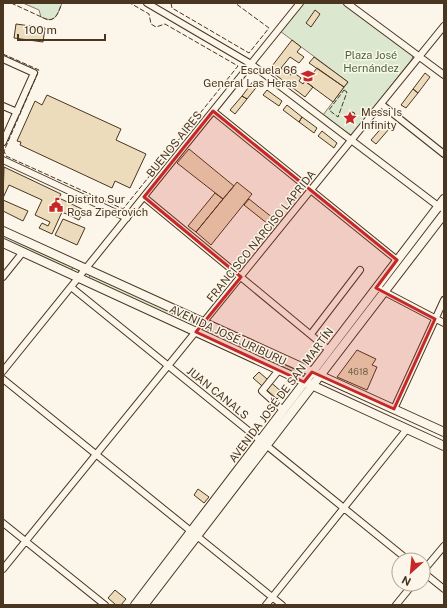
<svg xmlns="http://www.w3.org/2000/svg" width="447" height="608" font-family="'Public Sans',sans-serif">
  <rect width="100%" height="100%" fill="#fbf6e9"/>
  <!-- green -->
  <path fill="#dce7d0" stroke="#887966" d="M23,3H62C57,15 56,24 41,17L39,10Z
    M303,3H344L411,53L413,56L412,59L352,135L349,134L323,115L348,82L280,31Z
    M3,234L73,267L71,271L3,239Z
    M91,275L193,321L194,323L192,326L90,280L88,278Z
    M206,328L301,372V373L299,376L204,331Z"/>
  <!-- building -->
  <path fill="#ecdcbc" stroke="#4a3520" d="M315,10L320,14L311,27L306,23Z
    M16,24L45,28L43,42L14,38Z
    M292,40L301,47L297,52L304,57L299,63L290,57L281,68L291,75L293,72L301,78L299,81L303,84L305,81L313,87L305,97L269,70Z
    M314,57L348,82L344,87L309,63Z
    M317,68L344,87L333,102L306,82Z
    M425,73L430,77L418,93L413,89Z
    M254,80L259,84L247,99L242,96Z
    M413,89L418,93L406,108L401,105Z
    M267,90L282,101L279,106L263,95Z
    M47,95L121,129L116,140L146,154L130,188L115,181L112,188L20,145L21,142L17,141L35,101L42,105Z
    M242,96L247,99L235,114L230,110Z
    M287,105L302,117L299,122L283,110Z
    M349 115a3 3 0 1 1 6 0a3 3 0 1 1-6 0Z
    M302,117L317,128L314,133L299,122Z
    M384,125L389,129L376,144L371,140Z
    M322,131L337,143L334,148L318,136Z
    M189,149L234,186L223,199L177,163Z
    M4,167L61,194L59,198L84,210L79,220L62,212L52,234L39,228L42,223L48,226L50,222L35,215L42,200L9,185L3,198Z
    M237,182L252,194L211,245L196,232Z
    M215,193L223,199L196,232L188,226Z
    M249,199L278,222L273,228L244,205Z
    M3,200L28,211L23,221L3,211Z
    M63,219L85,228L77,245L55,235Z
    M357,350L376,359L372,365L377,367L367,390L337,377Z
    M259,372L283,393L277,399L253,378Z
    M198,489L209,497L204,503L194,495Z
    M115,590L126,599L121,605H116L108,598Z"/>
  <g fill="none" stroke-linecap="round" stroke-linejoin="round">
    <defs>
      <path id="minor" d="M147,3L251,64L438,206L444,209
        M347,3L444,75
        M3,59L34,73L3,142
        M381,104L444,154
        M3,106L17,112
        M213,111L397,260
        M3,160L127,218
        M144,197L329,350
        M3,277L23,252
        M71,287L408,560
        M381,290L444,323
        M311,334L360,270
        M279,370L262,391L283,410
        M3,371L300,3
        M3,379L282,605
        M394,409L444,300
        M3,523L105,605
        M3,569L444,26
        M423,571L444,546
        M423,572L444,589
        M266,605L407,429
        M396,605L413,584"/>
      <path id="major" d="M3,231L444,432
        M3,243L444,446
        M135,605L444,199
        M144,605L444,214"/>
    </defs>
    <!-- minor casing -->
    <use href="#minor" stroke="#4a3520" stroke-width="8"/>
    <!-- major casing -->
    <use href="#major" stroke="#4a3520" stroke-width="10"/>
    <!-- minor -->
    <use href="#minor" stroke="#fbf6e9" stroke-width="6"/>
    <!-- major -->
    <use href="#major" stroke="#fbf6e9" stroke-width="8"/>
    <!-- fence -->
    <path stroke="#4a3520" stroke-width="1" stroke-dasharray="5 2" stroke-linecap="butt" d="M11,3L48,20C57,20 59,10 62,3
      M171,3L172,8L249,53L269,28L235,3
      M3,54L39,70L4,151L6,156L123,209L238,66L165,24L156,27L151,24L149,14L130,3
      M344,90L347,92L338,117L329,110Z"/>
  </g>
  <!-- marked area -->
  <path fill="#c62828" fill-opacity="0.2" stroke="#c62828" stroke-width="3" stroke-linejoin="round" d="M213,111L397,260L376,288L435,319L394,409L312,372L304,382L196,332L241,277L144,197Z"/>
  <!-- icons -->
  <defs>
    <symbol id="school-bare" viewBox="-9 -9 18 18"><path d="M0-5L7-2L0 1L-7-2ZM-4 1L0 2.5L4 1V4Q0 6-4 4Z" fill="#c62828" stroke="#fbf6e9" stroke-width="2.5" paint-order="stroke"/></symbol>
    <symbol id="sight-bare" viewBox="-9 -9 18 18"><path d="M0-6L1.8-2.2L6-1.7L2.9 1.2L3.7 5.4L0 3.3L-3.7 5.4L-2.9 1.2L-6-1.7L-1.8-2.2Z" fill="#c62828" stroke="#fbf6e9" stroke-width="2.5" paint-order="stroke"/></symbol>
    <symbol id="civic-bare" viewBox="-9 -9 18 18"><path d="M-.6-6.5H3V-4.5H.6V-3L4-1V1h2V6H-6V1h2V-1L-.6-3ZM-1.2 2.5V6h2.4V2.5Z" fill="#c62828" stroke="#fbf6e9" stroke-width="2.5" paint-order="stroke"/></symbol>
  </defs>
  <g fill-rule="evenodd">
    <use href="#school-bare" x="298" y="66" width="20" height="20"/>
    <use href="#sight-bare" x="340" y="108" width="20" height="20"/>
    <use href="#civic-bare" x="46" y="195" width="20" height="20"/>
  </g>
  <g text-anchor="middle" stroke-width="3" stroke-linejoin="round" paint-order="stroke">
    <!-- number labels -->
    <g font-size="9" fill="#725f47">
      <text x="358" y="375">4618</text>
    </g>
    <!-- park labels -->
    <g font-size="11" fill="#436837" stroke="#fbf6e9">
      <text x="371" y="59">Plaza José<tspan x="371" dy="13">Hernández</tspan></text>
    </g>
    <!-- poi labels -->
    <g font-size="11" fill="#4a3520" stroke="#fbf6e9" text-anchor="start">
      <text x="297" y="74" text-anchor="end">Escuela 66<tspan x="297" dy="13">General Las Heras</tspan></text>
      <text x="361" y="116">Messi Is<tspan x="361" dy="13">Infinity</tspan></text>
      <text x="67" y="203">Distrito Sur<tspan x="67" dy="13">Rosa Ziperovich</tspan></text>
    </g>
    <!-- street labels -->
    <g font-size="11" fill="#4a3520" stroke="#fbf6e9">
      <text transform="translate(174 144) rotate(-51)" y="4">BUENOS AIRES</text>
      <text transform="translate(261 236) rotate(-51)" y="4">FRANCISCO NARCISO LAPRIDA</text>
      <text transform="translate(228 335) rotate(25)" y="4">AVENIDA JOSÉ URIBURU</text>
      <text transform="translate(218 393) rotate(39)" y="4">JUAN CANALS</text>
      <text transform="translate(281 395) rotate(-53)" y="4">AVENIDA JOSÉ DE SAN MARTÍN</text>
    </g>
  </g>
  <!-- border -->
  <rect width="447" height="608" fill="none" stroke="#4a3520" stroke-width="8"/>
  <!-- north arrow -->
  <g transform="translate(411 572) rotate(207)"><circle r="19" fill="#fbf6e9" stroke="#b4a999"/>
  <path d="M0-3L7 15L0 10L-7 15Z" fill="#c62828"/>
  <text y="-6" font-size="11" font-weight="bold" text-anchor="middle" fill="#4a3520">N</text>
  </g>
  <!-- scale -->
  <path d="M18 34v6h87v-6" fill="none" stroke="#4a3520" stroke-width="2"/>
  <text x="24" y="34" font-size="12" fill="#4a3520" stroke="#fbf6e9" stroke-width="3" paint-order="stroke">100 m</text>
</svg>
